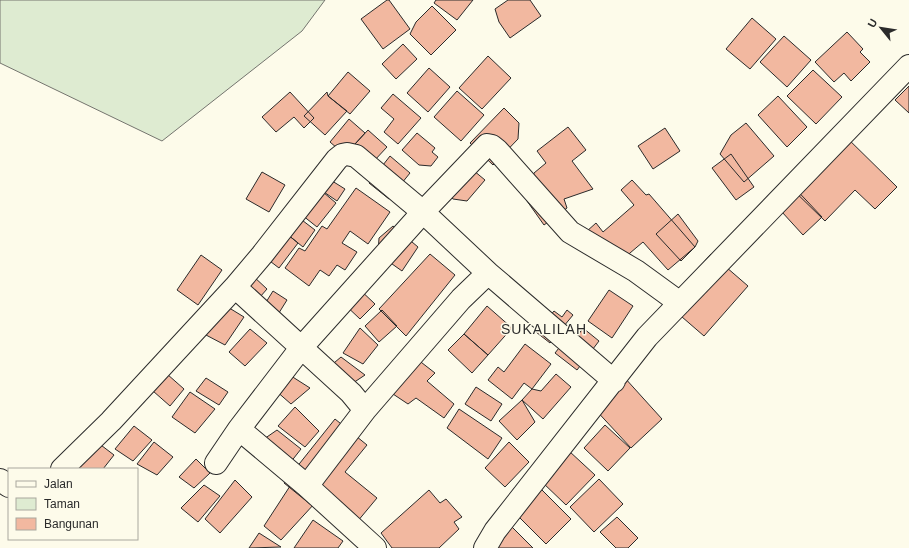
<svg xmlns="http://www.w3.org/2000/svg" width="909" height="548" font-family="Arial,sans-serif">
  <rect width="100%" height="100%" fill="#fdfbea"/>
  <!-- green -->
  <path fill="#deebd1" stroke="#74746e" d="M0,0H325L302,31L162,141L0,63Z"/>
  <!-- building -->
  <path fill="#f2b8a0" stroke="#2b2b2b" d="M387,0H389L410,29L383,49L361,19Z
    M436,0H473L457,20L434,3Z
    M508,0H530L541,16L510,38L499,22L495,9Z
    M432,6L456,30L431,55L410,34L416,22Z
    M752,18L776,39L750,69L726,49Z
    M847,32L863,49L860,52L870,62L851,81L844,73L834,82L815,62Z
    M784,36L811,60L787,87L760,62Z
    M403,44L417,59L396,79L382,64Z
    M488,56L511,78L482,109L459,88Z
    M429,68L450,87L428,112L407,93Z
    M813,70L842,97L816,124L787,96Z
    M348,72L370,91L350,114L328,96Z
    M909,86V113L895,100Z
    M457,91L484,115L461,141L434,117Z
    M290,92L314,118L304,128L294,117L276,132L262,117Z
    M327,92L328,96L347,111L325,135L304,116Z
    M393,94L421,118L398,144L384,132L394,119L381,108Z
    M778,96L807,127L787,147L758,115Z
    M504,108L519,123L518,139L493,165L470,143Z
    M349,119L365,133L345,155L330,142Z
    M746,123L774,156L744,182L720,154L731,135Z
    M568,127L586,150L572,161L593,189L564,199L567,208L544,225L527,201L534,173L546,163L537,151Z
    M665,128L680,151L653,169L638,146Z
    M368,130L387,147L361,175L342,158Z
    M839,130L897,187L875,209L855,190L825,221L787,184Z
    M417,133L435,148L432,152L438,157L431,166L419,165L402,150Z
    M731,154L754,187L736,200L712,168Z
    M390,156L410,173L389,199L369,183Z
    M462,161L485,180L467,201L453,199L439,187Z
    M262,172L285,185L269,212L246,199Z
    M329,179L345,189L337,201L321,190Z
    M632,180L646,195L649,194L695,247L668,270L643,242L617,264L577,240L596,223L603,232L634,205L621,190Z
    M790,183L822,217L803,235L771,200Z
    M317,187L336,203L317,227L297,211Z
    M356,188L390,212L368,244L350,231L342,243L357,252L345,270L337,265L329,276L320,270L309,286L285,268L299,248L305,251L322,226L327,229Z
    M294,214L315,230L303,247L282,230Z
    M678,214L698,241L695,247L681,261L656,234Z
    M393,226L418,247L402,271L378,254L379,238Z
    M282,230L298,243L279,268L262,255Z
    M430,254L455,275L406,336L379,309Z
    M711,254L748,286L704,336L667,304Z
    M201,255L222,270L198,305L177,290Z
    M253,276L267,289L253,305L239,292Z
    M357,287L375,304L360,319L342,302Z
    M609,290L633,306L612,338L588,321Z
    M273,291L287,300L277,316L263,307Z
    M226,306L244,317L225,345L206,335Z
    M487,306L512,328L488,355L464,334Z
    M382,310L397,326L379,342L365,326Z
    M567,310L573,315L550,343L536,332L554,311L562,317Z
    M360,328L378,345L363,364L343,353Z
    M583,328L599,341L577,370L555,353L570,334L576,338Z
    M250,329L267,343L245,366L229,352Z
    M464,334L488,355L472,373L448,350Z
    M525,344L551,364L532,389L524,383L512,399L488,380L498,367L504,372Z
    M341,357L365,375L350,385L328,368Z
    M417,359L435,373L427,381L454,404L444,418L416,398L408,404L393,394Z
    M167,374L184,389L170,406L153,391Z
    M288,374L310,388L291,404L275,390Z
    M556,374L571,387L543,419L522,400L532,389L541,391Z
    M624,377L662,419L631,448L592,406Z
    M206,378L228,392L219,405L196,391Z
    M476,387L502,404L491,421L465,404Z
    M190,392L215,409L195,433L172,417Z
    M522,400L535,422L517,440L499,421Z
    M295,407L319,431L305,447L278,426Z
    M459,409L502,438L488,459L447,428Z
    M335,419L367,445L345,472L377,498L347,534L284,483Z
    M605,425L630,448L608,471L584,448Z
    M134,426L152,440L133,461L115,449Z
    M277,430L301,449L290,463L264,439Z
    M93,439L114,455L103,469H75Z
    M154,442L173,457L157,475L137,464Z
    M509,442L529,462L505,487L485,468Z
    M569,451L595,475L566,505L541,481Z
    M196,459L210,473L194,488L179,477Z
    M599,479L623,504L594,532L570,507Z
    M235,480L252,497L220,533L205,519Z
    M292,483L315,503L281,540L264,526Z
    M204,485L220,496L198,522L181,508Z
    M539,487L571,519L546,544L514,512Z
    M429,490L440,503L446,499L462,517L454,522L459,529L439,548H392L381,533Z
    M617,517L638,538L628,548H616L600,532Z
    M313,520L343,541L338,548H294Z
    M511,526L533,548H489Z
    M259,533L281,547L249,548Z"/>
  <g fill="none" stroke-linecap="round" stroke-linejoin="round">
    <defs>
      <path id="street" d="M235,287L262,255L337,159L342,155L347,154L356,156L423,212L488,273
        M239,429L307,486L365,410
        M216,463L239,429L301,348L423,212L487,145L492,146L497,150L570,232L636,271L680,303
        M62,469L111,421L235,287L351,393L365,410L461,299L488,273L614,381
        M0,480L9,486
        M307,486L375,548
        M485,548L495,531L647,337L909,66"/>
    </defs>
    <!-- street casing -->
    <use href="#street" stroke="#2b2b2b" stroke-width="24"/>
    <!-- street -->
    <use href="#street" stroke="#fdfbea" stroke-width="22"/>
  </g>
  <g text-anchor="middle" stroke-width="3" stroke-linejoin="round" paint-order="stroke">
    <!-- quarter labels -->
    <g font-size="14" letter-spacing="1" fill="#2b2b2b" stroke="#fdfbea">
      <text x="544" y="334">SUKALILAH</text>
    </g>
  </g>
  <!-- legend -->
  <rect x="8" y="468" width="130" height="72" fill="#fdfbea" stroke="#a9a89e"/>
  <rect x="16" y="481" width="20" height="6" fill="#fdfbea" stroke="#a9a89e"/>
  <text x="44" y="488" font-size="12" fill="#2b2b2b">Jalan</text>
  <rect x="16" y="498" width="20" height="12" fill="#deebd1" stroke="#a9a89e"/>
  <text x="44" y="508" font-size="12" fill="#2b2b2b">Taman</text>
  <rect x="16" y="518" width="20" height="12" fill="#f2b8a0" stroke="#a9a89e"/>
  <text x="44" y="528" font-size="12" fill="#2b2b2b">Bangunan</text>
  <!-- north arrow -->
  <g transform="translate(881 28) rotate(300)" stroke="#fdfbea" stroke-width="3" paint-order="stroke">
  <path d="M0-3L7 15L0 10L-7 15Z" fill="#2b2b2b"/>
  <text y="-6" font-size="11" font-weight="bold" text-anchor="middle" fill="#2b2b2b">U</text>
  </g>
</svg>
